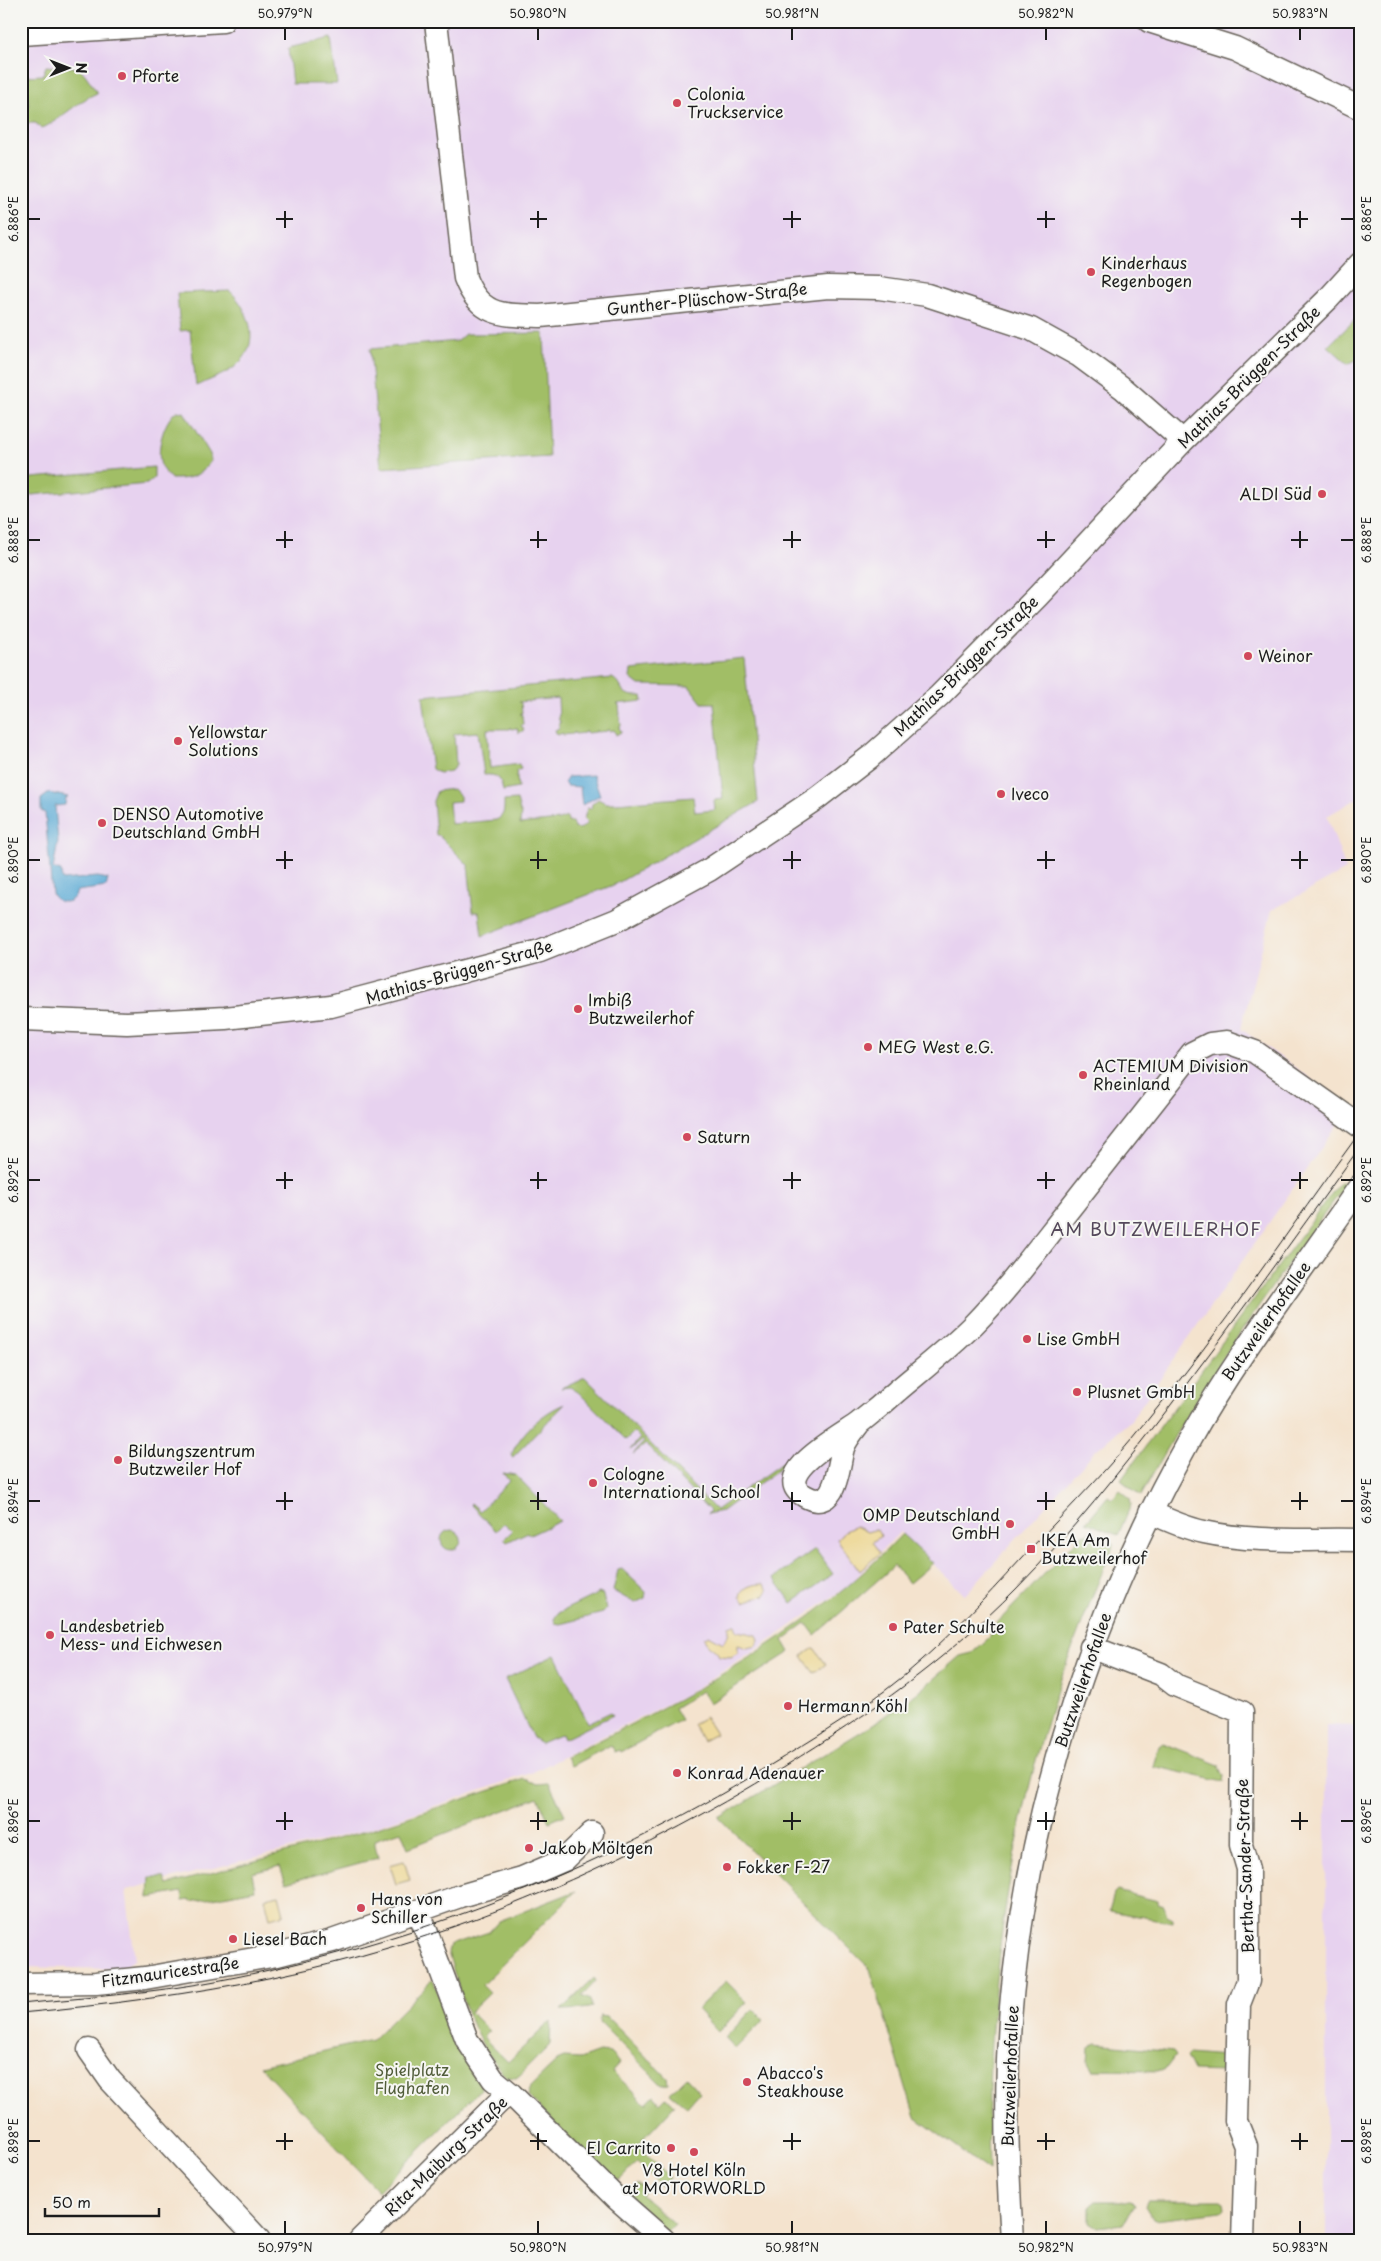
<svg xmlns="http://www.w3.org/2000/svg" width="1381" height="2261" font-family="'Playpen Sans',sans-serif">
  <rect width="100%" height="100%" fill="#f6f6f2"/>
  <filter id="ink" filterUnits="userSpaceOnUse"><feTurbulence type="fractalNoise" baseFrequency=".02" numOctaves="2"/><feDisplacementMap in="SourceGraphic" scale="10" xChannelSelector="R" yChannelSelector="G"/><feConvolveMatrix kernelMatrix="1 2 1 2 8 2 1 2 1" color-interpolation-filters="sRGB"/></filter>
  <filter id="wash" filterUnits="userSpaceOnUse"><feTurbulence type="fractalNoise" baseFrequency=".0096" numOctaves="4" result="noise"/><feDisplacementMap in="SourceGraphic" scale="20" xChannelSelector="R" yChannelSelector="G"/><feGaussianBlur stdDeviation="1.12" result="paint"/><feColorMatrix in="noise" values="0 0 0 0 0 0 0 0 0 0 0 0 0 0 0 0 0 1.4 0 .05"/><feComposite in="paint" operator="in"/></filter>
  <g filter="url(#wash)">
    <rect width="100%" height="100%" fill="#f4e3ce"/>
    <!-- built -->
    <path fill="#e7d2ef" d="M21,21H1205L1220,26L1225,21H1360V797L1327,816L1346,870L1272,910L1241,1029L1350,1107L1131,1420L1095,1451L965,1595L900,1532L849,1585L758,1649L686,1694L531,1773L361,1831L126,1890L135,1959L122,1969L21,1967Z
      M1326,1725L1360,1726V2240H1326Z"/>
    <!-- green -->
    <path fill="#a1be66" stroke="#5e6d41" d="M331,38L337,84H292L288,48Z
      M46,66C82,70 76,58 97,93C76,102 62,119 41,129L36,123H21V109L29,108L26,76L43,75Z
      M230,291C250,310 261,344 238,364C228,374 209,380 196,386L190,330L180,331L177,293Z
      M1360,315V328L1353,335L1360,341V358L1348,364L1328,346Z
      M544,333L549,457L381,468L370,349L457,341L465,334Z
      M177,411L184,412L210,454L211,461C198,477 192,479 171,479C169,476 165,473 163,470C154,455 163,420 177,411Z
      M154,467V478L147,484L21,496V479Z
      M744,658L758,802L616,884L482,936L479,912H473L468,865L438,835H436L433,801L437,791L453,789L460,796V801L449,802L451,824L496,820C505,816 504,809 504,801L517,800L520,811L519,812H521L520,824L559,820L567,817L568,822H572L574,828C580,830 583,828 587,823L584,819L587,808L591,809L592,804L598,799L606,803H616L693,797L695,812L715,810L714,800L723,799L714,703H702L689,686L639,685L630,678L631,670Z
      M612,678C626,685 616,697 642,696L643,701L617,704L619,705L620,715H618L620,716L621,726L619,727L621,732L616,735L614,730L609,731L608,729L607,731L597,732V730L596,732L586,733L585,731L584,733L575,734L574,732L573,734L563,735V733L557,735L555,730L559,728V723L561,722L559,721L558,698L519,702L521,703L522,713L520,714L522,715L523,724L521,725L524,730L519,733L517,728L511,729L510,727L509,729H487L490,768L519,764L521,769L516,771L517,777H515L517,778L518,788L503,791C501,778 498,774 484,775L478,732L454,734L456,765L451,771L439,773L432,769L423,696Z
      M1340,1182L1345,1186C1271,1286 1200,1386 1141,1496L1121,1480Z
      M585,1377L716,1510L786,1460L783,1466L722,1511L707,1514L710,1511L646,1444L633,1454L644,1442L643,1440L630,1450L640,1438L634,1432L626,1440L578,1392L570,1387L561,1388Z
      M565,1404L513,1457L511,1456C519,1434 543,1412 565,1404Z
      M503,1473L516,1475L560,1521L530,1535L528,1532L507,1542L504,1539L512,1531L504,1523L496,1531L470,1504L471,1503L480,1511L509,1481Z
      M1120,1490L1130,1498L1131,1505L1118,1535L1086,1522L1108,1496L1112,1499Z
      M441 1540a10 10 0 1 1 20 0a10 10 0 1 1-20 0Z
      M1089,1533L1114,1544C1087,1609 1060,1674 1041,1742C1002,1881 985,2027 989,2171L915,2117L870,1969L719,1818L872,1725L917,1693L960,1656L972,1653L990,1637L995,1625L1082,1535Z
      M902,1534L933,1563L909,1583L894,1566L815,1635L806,1623L783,1640L790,1652L710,1703L702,1691L674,1708L681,1720L621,1752L620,1750L615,1752L611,1745L571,1766L566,1757C685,1698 811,1633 902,1534Z
      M815,1549L833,1574L792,1603L774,1578Z
      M622,1569L646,1592L645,1598L635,1603L613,1591L618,1570Z
      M599,1593L603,1595L606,1610L603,1613L560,1624L555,1623L554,1619L558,1613Z
      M555,1655L588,1723L611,1712L613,1715L564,1739L562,1734L541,1743L533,1738L505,1679Z
      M1163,1743L1219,1765L1224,1776L1223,1782L1153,1766L1159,1746Z
      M525,1779L538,1784L549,1783L565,1815L549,1822L538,1797L408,1848L401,1831L374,1840L378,1858L286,1883L280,1866L252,1873L255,1890L191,1902L190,1900L183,1901L182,1892L149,1898L150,1877H164L167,1885L362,1832Z
      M576,1891L482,1985L490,1993L470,2012L489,2031L483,2037L508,2062L551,2021L550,2044L548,2047L520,2075L516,2078L507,2077C473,2043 461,1996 448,1952L450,1945L489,1932L499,1921Z
      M1117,1891L1158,1901V1904L1164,1906L1167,1915L1173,1918V1922L1109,1911L1114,1894Z
      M594,1978L596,1981L582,1996L590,2000L592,2007C588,2009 566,2010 561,2010Z
      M433,1979L452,2033L481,2083V2089L378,2191L260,2066L372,2040Z
      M726,1981L747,2002L718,2032L697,2009Z
      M753,2009L764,2020L735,2049L725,2038Z
      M600,2016L607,2017L667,2078L668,2084L662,2085L600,2023L599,2019Z
      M1096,2043L1173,2051L1176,2055L1164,2071L1093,2070L1088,2062L1089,2049Z
      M599,2052L610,2053L619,2063L612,2071L646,2104L654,2096L660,2103L666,2097L675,2105L638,2145L644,2153L670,2177L662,2186L637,2162L620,2180H609L528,2096L531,2086L557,2061L564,2058L580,2059Z
      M1189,2053L1225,2056L1227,2059L1226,2069L1224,2072L1193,2071L1186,2057Z
      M686,2077L700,2092L687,2107L670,2093Z
      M637,2184L646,2189L641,2195L674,2224L666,2232L630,2195L633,2186Z
      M1147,2200H1221L1224,2202L1225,2209L1222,2212L1155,2220L1153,2219L1145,2206Z
      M1096,2201H1131L1135,2205L1124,2224L1098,2227L1090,2222V2206Z"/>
    <!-- sand -->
    <path fill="#eeda9e" stroke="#857b5d" d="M856,1526L867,1532L877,1529L881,1536L872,1542L880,1553L860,1571L837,1539L847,1530Z
      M764,1584L768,1590L765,1595L745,1602L740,1597C742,1586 754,1584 764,1584Z
      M732,1625H735L737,1631L757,1635L759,1640L757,1646L747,1648L738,1645V1653L731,1657L719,1656C716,1648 706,1647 704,1638L709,1635L723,1643L729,1633V1626Z
      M814,1648L826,1664L814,1673L802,1656Z
      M705,1717L716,1734L703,1741L693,1724Z
      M404,1861L410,1880L396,1884L390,1865Z
      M279,1895L284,1914L270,1918L265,1898Z"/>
    <!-- water -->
    <path fill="#5caad5" stroke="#3c6378" d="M593,775L600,795L582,805L580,787L567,786L564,783L568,777Z
      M49,793L68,797L66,798L65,805L55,806L58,842L53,869L61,871L62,880L98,877L108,879L106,887L77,891C74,904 58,906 52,894L45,813L41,811V799Z"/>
  </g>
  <g filter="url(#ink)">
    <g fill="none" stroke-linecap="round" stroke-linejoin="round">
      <defs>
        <path id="minor" d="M436,21L465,278C480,317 503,315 540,316L828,287L879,288L927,295L1031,329L1078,355L1124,389L1183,441
          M1149,21L1235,48L1360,108
          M21,34L223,21
          M21,1019L127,1023L225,1018L331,1006L540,951L617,920L709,870L817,798L870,757L939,696L1038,596L1183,441L1328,299L1360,264
          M860,1422C854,1430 846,1439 843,1448C838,1465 837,1514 805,1496C766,1475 845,1434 859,1423C872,1413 885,1402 897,1391C923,1369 950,1348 974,1324C1009,1288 1039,1247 1070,1208C1111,1156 1151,1105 1192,1053L1210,1044L1227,1042L1255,1052L1360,1126
          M1150,1512C1167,1520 1185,1528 1204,1532C1254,1543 1308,1539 1360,1540
          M1091,1647L1161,1674L1175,1685L1242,1712L1241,1845L1248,1869V1981L1239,2004L1236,2121L1246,2146L1243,2240
          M419,1912L467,2040L493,2079L511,2094L616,2198L664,2240
          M21,1984L96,1983L145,1978L277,1955L332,1941L460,1896L522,1878L564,1860L592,1833
          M89,2050L110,2080L259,2240
          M360,2240L500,2101L511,2094
          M1012,2240C1006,2152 1004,2064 1014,1977C1035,1789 1095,1607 1188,1442C1238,1353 1302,1271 1360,1186"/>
      </defs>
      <!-- minor casing -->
      <use href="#minor" stroke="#68625a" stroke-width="25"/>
      <!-- minor -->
      <use href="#minor" stroke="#fff" stroke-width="22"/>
      <!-- tram -->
      <path stroke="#1c1c1c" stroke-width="1" d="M21,2004C88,1997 155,1993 221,1980C414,1943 596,1871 764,1769C818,1736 875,1703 922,1660C962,1624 997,1585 1033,1546C1072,1505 1111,1466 1146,1422C1222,1330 1289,1229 1360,1132
        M21,2013C107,2005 193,1994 278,1976C458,1938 628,1863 785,1766C869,1714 946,1660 1016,1589C1071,1533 1119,1472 1167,1410C1233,1324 1296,1235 1360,1147"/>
    </g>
  </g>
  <!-- ticks -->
  <path fill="none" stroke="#1c1c1c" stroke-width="2" d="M285,28V40M538,28V40M792,28V40M1046,28V40M1300,28V40M285,211V228M538,211V228M792,211V228M1046,211V228M1300,211V228M28,219H40M276,219H293M530,219H547M783,219H801M1037,219H1055M1291,219H1308M1341,219H1354M285,531V548M538,531V548M792,531V548M1046,531V548M1300,531V548M28,540H40M276,540H293M530,540H547M783,540H801M1037,540H1055M1291,540H1308M1341,540H1354M285,851V869M538,851V869M792,851V869M1046,851V869M1300,851V869M28,860H40M276,860H293M530,860H547M783,860H801M1037,860H1055M1291,860H1308M1341,860H1354M285,1172V1189M538,1172V1189M792,1172V1189M1046,1172V1189M1300,1172V1189M28,1180H40M276,1180H293M530,1180H547M783,1180H801M1037,1180H1055M1291,1180H1308M1341,1180H1354M285,1492V1510M538,1492V1510M792,1492V1510M1046,1492V1510M1300,1492V1510M28,1501H40M276,1501H293M530,1501H547M783,1501H801M1037,1501H1055M1291,1501H1308M1341,1501H1354M285,1812V1830M538,1812V1830M792,1812V1830M1046,1812V1830M1300,1812V1830M28,1821H40M276,1821H293M530,1821H547M783,1821H801M1037,1821H1055M1291,1821H1308M1341,1821H1354M285,2133V2150M538,2133V2150M792,2133V2150M1046,2133V2150M1300,2133V2150M28,2141H40M276,2141H293M530,2141H547M783,2141H801M1037,2141H1055M1291,2141H1308M1341,2141H1354M285,2221V2234M538,2221V2234M792,2221V2234M1046,2221V2234M1300,2221V2234"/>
  <!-- markers -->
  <g fill="#d1495b" stroke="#f6f6f2" stroke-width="2">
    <circle cx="122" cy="76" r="5"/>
    <circle cx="677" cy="103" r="5"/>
    <circle cx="1091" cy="272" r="5"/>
    <circle cx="1322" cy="494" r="5"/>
    <circle cx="1248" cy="656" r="5"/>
    <circle cx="178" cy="741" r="5"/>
    <circle cx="1001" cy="794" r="5"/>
    <circle cx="102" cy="823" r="5"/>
    <circle cx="578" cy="1009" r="5"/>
    <circle cx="868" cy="1047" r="5"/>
    <circle cx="1083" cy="1075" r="5"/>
    <circle cx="687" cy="1137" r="5"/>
    <circle cx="1027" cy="1339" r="5"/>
    <circle cx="1077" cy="1392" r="5"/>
    <circle cx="118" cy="1460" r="5"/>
    <circle cx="593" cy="1483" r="5"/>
    <circle cx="1010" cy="1524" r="5"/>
    <rect x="1026" y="1544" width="10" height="10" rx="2.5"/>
    <circle cx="893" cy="1627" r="5"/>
    <circle cx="50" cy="1635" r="5"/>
    <circle cx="788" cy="1706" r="5"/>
    <circle cx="677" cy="1773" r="5"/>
    <circle cx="529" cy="1848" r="5"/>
    <circle cx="727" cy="1867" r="5"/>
    <circle cx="361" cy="1908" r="5"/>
    <circle cx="233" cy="1939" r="5"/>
    <circle cx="747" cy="2082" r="5"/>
    <circle cx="671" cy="2148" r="5"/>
    <circle cx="694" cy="2152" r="5"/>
  </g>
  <g text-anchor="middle" stroke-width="4" stroke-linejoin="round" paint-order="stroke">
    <!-- poi labels -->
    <g font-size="16" fill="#1c1c1c" stroke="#f6f6f2" text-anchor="start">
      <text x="132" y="82">Pforte</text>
      <text x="687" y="100">Colonia<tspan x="687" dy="18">Truckservice</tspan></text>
      <text x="1101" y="269">Kinderhaus<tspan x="1101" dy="18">Regenbogen</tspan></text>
      <text x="1312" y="500" text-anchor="end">ALDI Süd</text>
      <text x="1258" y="662">Weinor</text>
      <text x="188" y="738">Yellowstar<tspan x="188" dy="18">Solutions</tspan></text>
      <text x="1011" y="800">Iveco</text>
      <text x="112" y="820">DENSO Automotive<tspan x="112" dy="18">Deutschland GmbH</tspan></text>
      <text x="588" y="1006">Imbiß<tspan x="588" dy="18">Butzweilerhof</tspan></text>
      <text x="878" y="1053">MEG West e.G.</text>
      <text x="1093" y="1072">ACTEMIUM Division<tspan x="1093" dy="18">Rheinland</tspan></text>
      <text x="697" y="1143">Saturn</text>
      <text x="1037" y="1345">Lise GmbH</text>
      <text x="1087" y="1398">Plusnet GmbH</text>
      <text x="128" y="1457">Bildungszentrum<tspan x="128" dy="18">Butzweiler Hof</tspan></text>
      <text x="603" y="1480">Cologne<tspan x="603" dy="18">International School</tspan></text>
      <text x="1000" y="1521" text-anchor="end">OMP Deutschland<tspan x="1000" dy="18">GmbH</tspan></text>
      <text x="1041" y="1546">IKEA Am<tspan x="1041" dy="18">Butzweilerhof</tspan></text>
      <text x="60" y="1632">Landesbetrieb<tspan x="60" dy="18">Mess- und Eichwesen</tspan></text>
      <text x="903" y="1633">Pater Schulte</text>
      <text x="798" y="1712">Hermann Köhl</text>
      <text x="687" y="1779">Konrad Adenauer</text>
      <text x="539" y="1854">Jakob Möltgen</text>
      <text x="737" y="1873">Fokker F-27</text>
      <text x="371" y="1905">Hans von<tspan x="371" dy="18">Schiller</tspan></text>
      <text x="243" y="1945">Liesel Bach</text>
      <text x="757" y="2079">Abacco's<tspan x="757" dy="18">Steakhouse</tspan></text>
      <text x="661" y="2154" text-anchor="end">El Carrito</text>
      <text x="694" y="2176" text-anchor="middle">V8 Hotel Köln<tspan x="694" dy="18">at MOTORWORLD</tspan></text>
    </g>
    <!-- street labels -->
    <g font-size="16" fill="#1c1c1c" stroke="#f6f6f2">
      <text transform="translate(707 299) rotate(-6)" y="6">Gunther-Plüschow-Straße</text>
      <text transform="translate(1249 377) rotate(-45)" y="6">Mathias-Brüggen-Straße</text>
      <text transform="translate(966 666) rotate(-44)" y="6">Mathias-Brüggen-Straße</text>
      <text transform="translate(459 972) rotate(-16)" y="6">Mathias-Brüggen-Straße</text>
      <text transform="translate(1266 1321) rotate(-55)" y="6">Butzweilerhofallee</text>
      <text transform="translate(1083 1680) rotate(-71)" y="6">Butzweilerhofallee</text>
      <text transform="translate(1245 1866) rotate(-92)" y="6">Bertha-Sander-Straße</text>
      <text transform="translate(170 1972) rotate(-8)" y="6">Fitzmauricestraße</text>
      <text transform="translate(1010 2076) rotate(-88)" y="6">Butzweilerhofallee</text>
      <text transform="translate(446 2156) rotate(-44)" y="6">Rita-Maiburg-Straße</text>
    </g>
    <!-- park labels -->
    <g font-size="16" fill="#515d3a" stroke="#f6f6f2">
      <text x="412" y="2076">Spielplatz<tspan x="412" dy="18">Flughafen</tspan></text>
    </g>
    <!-- neighbourhood labels -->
    <g font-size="18" letter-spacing="1" fill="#55495b" stroke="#f6f6f2">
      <text x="1156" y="1236">AM BUTZWEILERHOF</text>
    </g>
  </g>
  <!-- margin -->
  <rect width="1381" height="2261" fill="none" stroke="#f6f6f2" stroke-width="55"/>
  <!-- north arrow -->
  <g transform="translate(68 68) rotate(90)" stroke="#f6f6f2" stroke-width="4" paint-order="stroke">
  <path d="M0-4L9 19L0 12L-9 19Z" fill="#1c1c1c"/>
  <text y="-8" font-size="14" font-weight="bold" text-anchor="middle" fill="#1c1c1c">N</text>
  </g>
  <!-- scale -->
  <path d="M45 2208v8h114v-8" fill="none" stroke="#1c1c1c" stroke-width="2.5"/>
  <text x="52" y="2208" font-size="15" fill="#1c1c1c" stroke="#f6f6f2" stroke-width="4" paint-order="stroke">50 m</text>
  <rect x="28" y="28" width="1326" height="2206" fill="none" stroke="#1c1c1c" stroke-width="2"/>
  <g font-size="12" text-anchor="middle" fill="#1c1c1c">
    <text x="285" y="18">50.979°N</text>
    <text x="538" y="18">50.980°N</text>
    <text x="792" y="18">50.981°N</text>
    <text x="1046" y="18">50.982°N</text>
    <text x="1300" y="18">50.983°N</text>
    <text transform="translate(1367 219) rotate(-90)" y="4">6.886°E</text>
    <text transform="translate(14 219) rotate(-90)" y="4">6.886°E</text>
    <text transform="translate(1367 540) rotate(-90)" y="4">6.888°E</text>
    <text transform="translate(14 540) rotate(-90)" y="4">6.888°E</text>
    <text transform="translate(14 860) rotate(-90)" y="4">6.890°E</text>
    <text transform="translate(1367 860) rotate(-90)" y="4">6.890°E</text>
    <text transform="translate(14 1180) rotate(-90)" y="4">6.892°E</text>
    <text transform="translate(1367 1180) rotate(-90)" y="4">6.892°E</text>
    <text transform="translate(1367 1501) rotate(-90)" y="4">6.894°E</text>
    <text transform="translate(14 1501) rotate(-90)" y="4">6.894°E</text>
    <text transform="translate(1367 1821) rotate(-90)" y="4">6.896°E</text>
    <text transform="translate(14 1821) rotate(-90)" y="4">6.896°E</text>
    <text transform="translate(14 2141) rotate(-90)" y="4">6.898°E</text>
    <text transform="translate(1367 2141) rotate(-90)" y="4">6.898°E</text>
    <text x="285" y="2252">50.979°N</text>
    <text x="538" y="2252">50.980°N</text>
    <text x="792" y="2252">50.981°N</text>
    <text x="1046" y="2252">50.982°N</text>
    <text x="1300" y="2252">50.983°N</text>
  </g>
</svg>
